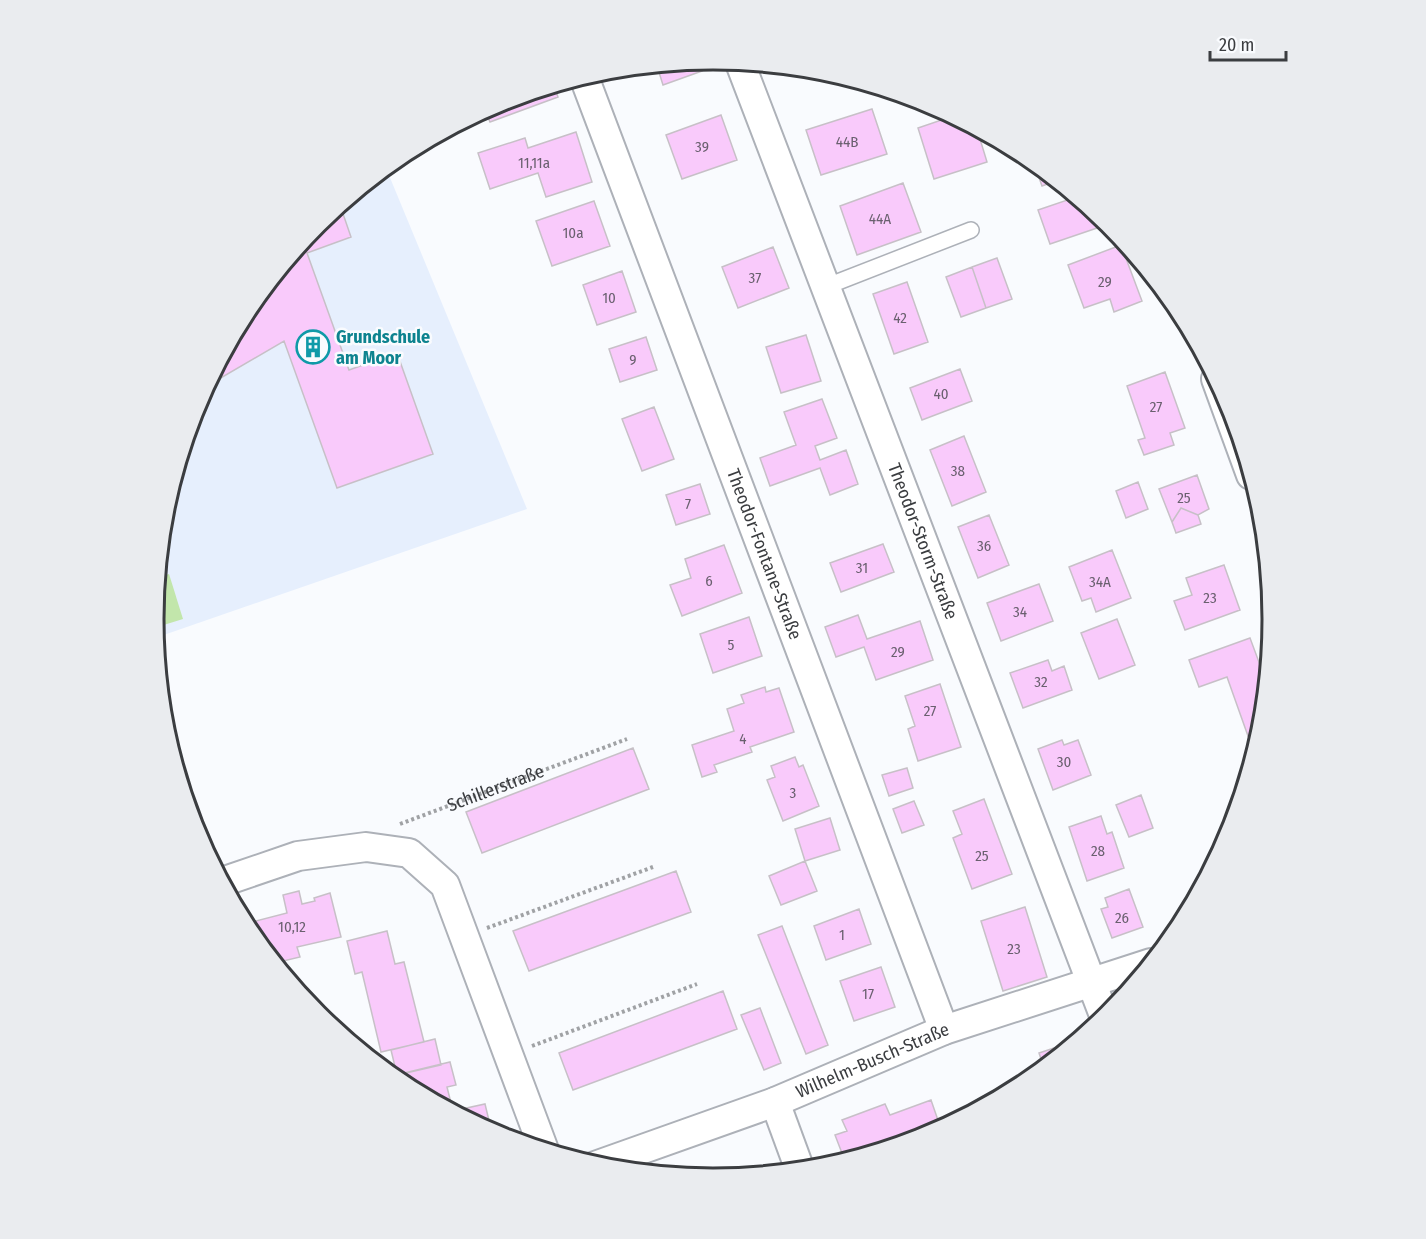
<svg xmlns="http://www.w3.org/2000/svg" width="1426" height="1239" font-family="'Fira Sans Condensed',sans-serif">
  <rect width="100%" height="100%" fill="#f9fbfe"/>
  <!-- built -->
  <path fill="#e6effd" d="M386,168L527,509L155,638L154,619L164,510L196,405L248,308L318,224Z"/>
  <!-- green -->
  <path fill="#c2e6ab" d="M169,574L183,619L154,628V619L158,578Z"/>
  <!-- building -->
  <path fill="#f9cafb" stroke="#c7c0c7" stroke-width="1.5" d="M698,61L702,71L663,85L657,66Z
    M554,86L558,97L490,122L485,110L499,102Z
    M872,109L887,154L821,175L806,130Z
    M721,115L737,160L682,179L666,135Z
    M953,116L977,129L987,162L934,179L918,128Z
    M576,132L592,182L546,197L538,173L490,189L478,153L525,138L528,148Z
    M1034,163L1056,181L1042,186Z
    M903,183L921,232L857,255L840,206Z
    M1076,197L1099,216L1103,226L1050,244L1038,210Z
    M594,201L610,246L552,266L536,221Z
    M340,205L351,237L307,253L349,370L397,353L433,454L337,488L284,341L207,386L248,308L318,224Z
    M1121,245L1142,301L1114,312L1110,299L1084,308L1068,265Z
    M773,247L789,288L738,308L722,267Z
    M997,258L1012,299L986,308L972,267Z
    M972,267L986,308L961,317L946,277Z
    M622,271L636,312L597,325L583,285Z
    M907,282L928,342L894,354L873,294Z
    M806,335L821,381L781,393L766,347Z
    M646,337L657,370L620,382L609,349Z
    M960,369L972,401L922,420L910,388Z
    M1165,372L1185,428L1170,433L1174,445L1144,455L1138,440L1145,438L1127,386Z
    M822,399L837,438L815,446L820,460L846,450L858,484L830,495L820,468L770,486L760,458L796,445L784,412Z
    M654,407L674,459L642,471L622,419Z
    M964,436L986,492L952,506L930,450Z
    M1197,475L1209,509L1198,515L1181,508L1172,522L1159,489Z
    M1138,482L1148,509L1126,518L1116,491Z
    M700,484L710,514L676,525L666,495Z
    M1181,508L1198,515L1201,524L1176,533L1172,522Z
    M989,515L1009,565L978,578L958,527Z
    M883,544L894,572L841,592L830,563Z
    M724,545L742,593L682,616L670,585L691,578L685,559Z
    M1112,550L1131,598L1096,612L1091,598L1082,601L1069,567Z
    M1224,565L1240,610L1185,630L1174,601L1192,595L1186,578Z
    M1039,584L1053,621L1001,641L987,603Z
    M858,615L867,639L920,621L933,660L876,680L864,647L836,657L825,627Z
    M749,617L762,656L713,673L700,634Z
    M1117,619L1135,665L1099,679L1081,633Z
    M1250,638L1266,681L1261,731L1248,736L1227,677L1199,687L1189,660Z
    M1048,660L1052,671L1064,666L1072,690L1023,708L1010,673Z
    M940,684L961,747L918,761L908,729L915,726L905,696Z
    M765,687L766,692L779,688L794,732L750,747L752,752L714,765L717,772L702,777L692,745L734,731L727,709L744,703L741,695Z
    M1062,740L1064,745L1078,740L1091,775L1053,790L1038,749Z
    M633,748L649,789L482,853L466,812Z
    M795,757L799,767L803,765L819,806L783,821L767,780L775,777L771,766Z
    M907,768L913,788L889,796L882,775Z
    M1141,795L1153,828L1129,837L1116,805Z
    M984,799L1012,874L972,889L953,838L962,834L953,811Z
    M914,801L924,825L902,833L893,809Z
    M1101,816L1107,834L1112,832L1124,868L1087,881L1069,827Z
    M830,818L840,850L805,861L795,829Z
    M805,861L817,891L781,905L769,876Z
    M676,871L691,912L529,971L513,931Z
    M1129,889L1143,927L1112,938L1101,909L1108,907L1105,898Z
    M299,891L302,904L315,901L314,898L330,893L341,937L297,947L300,957L275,963L248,930L244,924L287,913L283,895Z
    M1025,907L1047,977L1003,991L981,921Z
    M859,909L871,944L826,960L814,926Z
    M782,926L828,1045L806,1054L758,935Z
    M387,931L395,964L404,962L424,1042L381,1052L362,972L355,974L347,941Z
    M881,967L895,1007L854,1021L840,981Z
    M723,991L737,1029L573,1090L559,1053Z
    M760,1008L781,1063L764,1070L741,1015Z
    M435,1039L441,1065L397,1075L391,1050Z
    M1078,1040L1044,1068L1039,1053Z
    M450,1062L456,1085L447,1087L453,1111L403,1085L400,1074Z
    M931,1100L941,1129L927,1137L845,1161L835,1135L847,1131L842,1120L885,1104L890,1115Z
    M485,1104L492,1133L452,1112L453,1111Z"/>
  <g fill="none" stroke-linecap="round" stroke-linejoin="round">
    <defs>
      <path id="lane" d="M825,287L971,230"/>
      <g id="street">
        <path id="s2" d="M740,63L1105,1018"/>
        <path id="s3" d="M584,77L944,1030"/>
        <path d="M1216,379L1251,475"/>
        <path d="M222,882L298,856L366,847L409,853L445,885L544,1150"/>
        <path d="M775,1102L800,1170"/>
        <path id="s4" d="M595,1166L775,1102L944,1030L1151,963"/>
      </g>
    </defs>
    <!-- lane casing -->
    <use href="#lane" stroke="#adb1b8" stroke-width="18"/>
    <!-- street casing -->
    <use href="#street" stroke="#adb1b8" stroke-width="32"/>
    <!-- path -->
    <g stroke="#a0a2a5" stroke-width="4" stroke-dasharray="3 3" stroke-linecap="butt">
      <path id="s1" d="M400,824L627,739"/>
      <path d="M487,928L653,867"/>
      <path d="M532,1046L697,984"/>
    </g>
    <!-- lane -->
    <use href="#lane" stroke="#fff" stroke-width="15"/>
    <!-- street -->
    <use href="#street" stroke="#fff" stroke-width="28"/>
  </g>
  <!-- icons -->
  <defs>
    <symbol id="building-ring" viewBox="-11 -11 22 22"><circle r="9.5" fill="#f9fbfe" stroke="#0f9aa8" stroke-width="1.5"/><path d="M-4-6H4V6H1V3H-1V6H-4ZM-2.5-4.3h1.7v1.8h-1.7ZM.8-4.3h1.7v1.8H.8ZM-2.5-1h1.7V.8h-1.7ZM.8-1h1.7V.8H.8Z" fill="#0f9aa8"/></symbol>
  </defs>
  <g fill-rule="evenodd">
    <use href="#building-ring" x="294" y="328" width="38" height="38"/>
  </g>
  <g text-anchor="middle" stroke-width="5" stroke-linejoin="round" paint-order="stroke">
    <!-- number labels -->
    <g font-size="15" fill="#6a606f">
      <text x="847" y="147">44B</text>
      <text x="702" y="152">39</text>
      <text x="534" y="168">11,11a</text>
      <text x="880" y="224">44A</text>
      <text x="573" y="238">10a</text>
      <text x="755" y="283">37</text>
      <text x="1105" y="287">29</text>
      <text x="609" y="303">10</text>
      <text x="900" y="323">42</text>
      <text x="633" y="365">9</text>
      <text x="941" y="399">40</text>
      <text x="1156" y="412">27</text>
      <text x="958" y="476">38</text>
      <text x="1184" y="503">25</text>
      <text x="688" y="509">7</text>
      <text x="984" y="551">36</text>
      <text x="862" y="573">31</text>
      <text x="709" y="586">6</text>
      <text x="1100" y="587">34A</text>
      <text x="1210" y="603">23</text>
      <text x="1020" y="617">34</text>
      <text x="731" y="650">5</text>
      <text x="898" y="657">29</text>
      <text x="1041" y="687">32</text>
      <text x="930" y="716">27</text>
      <text x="743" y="744">4</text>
      <text x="1064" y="767">30</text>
      <text x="793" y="798">3</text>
      <text x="1098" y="856">28</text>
      <text x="982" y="861">25</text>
      <text x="1122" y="923">26</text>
      <text x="292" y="932">10,12</text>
      <text x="842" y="940">1</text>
      <text x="1014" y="954">23</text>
      <text x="868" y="999">17</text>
    </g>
    <!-- culture labels -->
    <g font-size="18" font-weight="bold" fill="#0d838f" stroke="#f9fbfe" text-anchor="start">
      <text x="336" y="343">Grundschule<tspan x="336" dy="21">am Moor</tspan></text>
    </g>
    <!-- street labels -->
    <g font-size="18" fill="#3b3d40" stroke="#f9fbfe">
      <text dy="6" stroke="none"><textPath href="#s2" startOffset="512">Theodor-Storm-Straße</textPath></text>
      <text dy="6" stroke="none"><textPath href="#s3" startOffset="510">Theodor-Fontane-Straße</textPath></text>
      <text dy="6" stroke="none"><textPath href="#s1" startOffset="102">Schillerstraße</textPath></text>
      <text dy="6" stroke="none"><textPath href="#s4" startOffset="297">Wilhelm-Busch-Straße</textPath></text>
    </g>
  </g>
  <!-- crop -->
  <path d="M0 0H1426V1239H0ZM164 619a549 549 0 1 1 1098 0a549 549 0 1 1-1098 0Z" fill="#eaecef" fill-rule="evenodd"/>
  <path fill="none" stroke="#3b3d40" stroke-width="3" d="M164 619a549 549 0 1 1 1098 0a549 549 0 1 1-1098 0Z"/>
  <!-- scale -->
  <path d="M1210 51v9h76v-9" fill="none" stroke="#3b3d40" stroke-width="3"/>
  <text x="1219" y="51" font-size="18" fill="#3b3d40" stroke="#f9fbfe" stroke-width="4.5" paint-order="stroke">20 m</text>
</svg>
